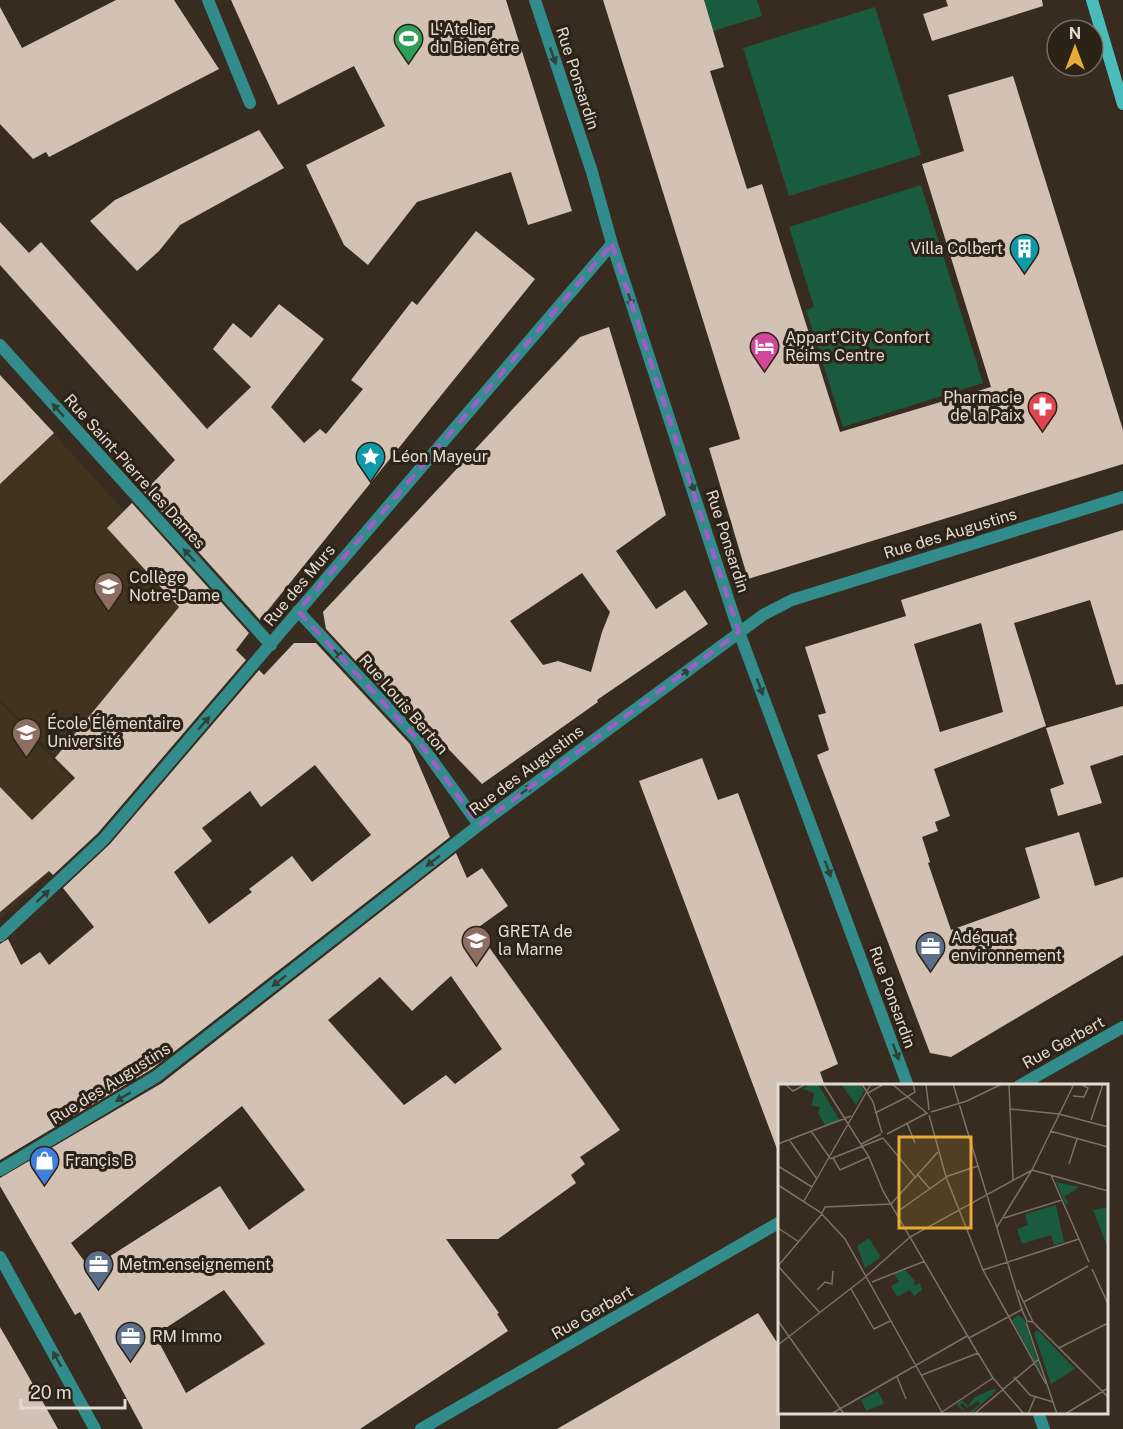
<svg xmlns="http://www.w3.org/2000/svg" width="1123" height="1429" font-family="'Public Sans',sans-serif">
  <rect width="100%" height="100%" fill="#372c1f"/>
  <!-- built -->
  <path fill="#423321" d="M0,375L243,641L106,810L0,699Z
    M0,702L104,815L65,858L0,919Z"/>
  <!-- green -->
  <path fill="#1a5a3f" d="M704,0H757L762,16L713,31Z
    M875,7L921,155L789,196L743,48Z
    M921,185L983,383L843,427L806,310L814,307L789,227Z"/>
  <!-- building -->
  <path fill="#d3c1b4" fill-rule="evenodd" d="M116,0H174L219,69L49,157L46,152L33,159L0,124V7L22,48Z
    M231,0H506L572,211L528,225L511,172L417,202L368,265L344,245L306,165L385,126L354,66L278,105Z
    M603,0H704L724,67L710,71L747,189L762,184L840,432L991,387L922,164L964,151L948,95L1013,76L1123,430V464L748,579L709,448L740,439Z
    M946,0H1042L1043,6L932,41L923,14L948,6Z
    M259,130L284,168L180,225L159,251L137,271L90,221L115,200Z
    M0,222L29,253L41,242L207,429L251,387L213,349L233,323L251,338L279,304L324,339L271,407L304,443L320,429L326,434L363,389L351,380L412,301L417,305L476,231L535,279L260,620L144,492L175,460L0,265Z
    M609,327L666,515L616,551L656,609L685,590L708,624L597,700L598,702L482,784L384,682L391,699L326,629L323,612L580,337ZM582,573L610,612L602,632L591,672L558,661L543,665L510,621Z
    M0,375L54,433L0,484Z
    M132,503L249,633L236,650L246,660L98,833L53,875L49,871L0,912V787L32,820L75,778L55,758L179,607L107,528Z
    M1123,530V684L1116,685L1090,600L1014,623L1046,726L934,769L950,816L935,822L938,831L922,837L930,862L928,863L951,930L1040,898L1025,848L1079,832L1095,886L1123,877V955L951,1057L930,1053L817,755L829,750L818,715L826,713L805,647L906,616L901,600ZM981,623L1003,712L940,732L914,644Z
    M294,643H316L410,744L450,837L152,1069L0,1160V944L8,939L21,965L40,952L49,965L94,927L63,888L110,844L259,670L264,675ZM315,765L371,835L312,882L292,856L249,889L252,892L209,924L174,872L212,841L202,828L250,791L261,807Z
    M1123,706V755L1090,766L1102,803L1058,816L1050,789L1064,784L1046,728Z
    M702,758L718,800L738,793L838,1064L820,1072L825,1086H780V1149H777L639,781Z
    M456,853L467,878L482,868L508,906L476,929L620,1130L580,1157L585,1164L571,1175L576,1183L498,1239H446L499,1313L497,1314L508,1331L360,1429H143L80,1312L75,1315L0,1186V1178L162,1083ZM451,976L502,1049L455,1084L446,1075L404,1105L328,1020L380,977L412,1011ZM242,1106L305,1190L249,1230L220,1186L90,1269L71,1243ZM224,1290L265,1344L186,1393L155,1335Z
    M758,1313L780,1347V1429H557Z
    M0,1327L26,1372L58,1429H0Z"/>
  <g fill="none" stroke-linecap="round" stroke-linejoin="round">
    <!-- minor -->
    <path stroke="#318c8b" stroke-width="12" d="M208,0L250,103
      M535,0L592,172L612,244L739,632L908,1086
      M0,345L271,645
      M298,611L417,739L479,825
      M0,936L104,839L612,244
      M0,1170L157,1076L479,825L763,615L792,600L1123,497
      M0,1257L95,1429
      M1038,1412L1044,1429"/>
    <!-- tertiary -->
    <path stroke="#318c8b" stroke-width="12" d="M1019,1086L1123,1027
      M421,1429L780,1222"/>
    <!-- secondary -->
    <path stroke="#4abcbb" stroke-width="12" d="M1092,0L1123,104"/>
  </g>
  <!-- one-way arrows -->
  <defs><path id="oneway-solid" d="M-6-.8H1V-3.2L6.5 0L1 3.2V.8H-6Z" transform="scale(1.5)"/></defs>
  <g fill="#2e4239">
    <use href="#oneway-solid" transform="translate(553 56) rotate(71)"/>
    <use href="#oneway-solid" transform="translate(630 299) rotate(72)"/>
    <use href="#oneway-solid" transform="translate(58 410) rotate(-132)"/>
    <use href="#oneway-solid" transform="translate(692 484) rotate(72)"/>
    <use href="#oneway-solid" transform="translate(189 555) rotate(-132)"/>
    <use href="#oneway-solid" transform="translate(337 653) rotate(47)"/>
    <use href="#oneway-solid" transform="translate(683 674) rotate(-37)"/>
    <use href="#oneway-solid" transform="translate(760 687) rotate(70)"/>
    <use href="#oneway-solid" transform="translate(204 723) rotate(-49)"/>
    <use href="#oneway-solid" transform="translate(526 790) rotate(-37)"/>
    <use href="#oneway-solid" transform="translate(433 861) rotate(142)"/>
    <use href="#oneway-solid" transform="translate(828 869) rotate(70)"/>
    <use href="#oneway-solid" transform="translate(43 896) rotate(-43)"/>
    <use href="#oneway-solid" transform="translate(279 981) rotate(142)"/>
    <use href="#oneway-solid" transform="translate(896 1052) rotate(70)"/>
    <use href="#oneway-solid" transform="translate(123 1097) rotate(149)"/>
    <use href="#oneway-solid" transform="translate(57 1359) rotate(-119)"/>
  </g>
  <!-- marked area -->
  <path fill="none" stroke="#9a60c5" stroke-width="4.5" stroke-dasharray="12 8" stroke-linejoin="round" d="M612,244L739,632L479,825L417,739L298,611Z"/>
  <!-- icons -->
  <defs>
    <symbol id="stadium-pin" viewBox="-11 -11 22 30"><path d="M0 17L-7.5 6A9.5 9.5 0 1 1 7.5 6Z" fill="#2e9e5b" stroke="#2d2216"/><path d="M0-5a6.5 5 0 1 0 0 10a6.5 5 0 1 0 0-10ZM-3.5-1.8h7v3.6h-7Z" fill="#fff"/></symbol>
    <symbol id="building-pin" viewBox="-11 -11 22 30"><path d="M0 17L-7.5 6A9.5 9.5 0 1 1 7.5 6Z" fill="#0f9aa8" stroke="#2d2216"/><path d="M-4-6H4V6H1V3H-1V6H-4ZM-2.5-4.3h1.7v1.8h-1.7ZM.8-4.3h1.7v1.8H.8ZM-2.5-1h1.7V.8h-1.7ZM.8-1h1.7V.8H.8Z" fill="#fff"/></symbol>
    <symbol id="hotel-pin" viewBox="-11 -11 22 30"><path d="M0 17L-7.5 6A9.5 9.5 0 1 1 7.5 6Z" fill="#d1479c" stroke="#2d2216"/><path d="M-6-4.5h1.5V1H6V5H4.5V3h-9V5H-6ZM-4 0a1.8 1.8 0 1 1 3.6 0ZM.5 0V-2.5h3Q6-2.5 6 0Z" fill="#fff"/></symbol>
    <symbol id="pharmacy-pin" viewBox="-11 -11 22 30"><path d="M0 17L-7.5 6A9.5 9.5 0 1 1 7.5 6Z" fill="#e0444e" stroke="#2d2216"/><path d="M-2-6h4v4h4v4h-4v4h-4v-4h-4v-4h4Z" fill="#fff"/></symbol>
    <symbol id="sight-pin" viewBox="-11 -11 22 30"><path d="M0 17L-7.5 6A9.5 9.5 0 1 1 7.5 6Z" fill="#0f9aa8" stroke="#2d2216"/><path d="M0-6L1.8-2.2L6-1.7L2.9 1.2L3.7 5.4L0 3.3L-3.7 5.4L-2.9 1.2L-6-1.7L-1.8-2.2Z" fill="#fff"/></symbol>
    <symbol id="school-pin" viewBox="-11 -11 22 30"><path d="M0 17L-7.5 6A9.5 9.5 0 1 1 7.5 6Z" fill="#8d6e63" stroke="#2d2216"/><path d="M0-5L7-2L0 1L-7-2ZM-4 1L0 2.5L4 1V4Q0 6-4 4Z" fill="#fff"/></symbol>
    <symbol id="office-pin" viewBox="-11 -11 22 30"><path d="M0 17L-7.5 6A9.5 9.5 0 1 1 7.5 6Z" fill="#5c6f8a" stroke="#2d2216"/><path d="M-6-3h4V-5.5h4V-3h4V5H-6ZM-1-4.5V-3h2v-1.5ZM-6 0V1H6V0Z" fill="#fff"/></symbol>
    <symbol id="shop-pin" viewBox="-11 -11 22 30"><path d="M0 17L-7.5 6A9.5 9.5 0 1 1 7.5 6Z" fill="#3f7fe0" stroke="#2d2216"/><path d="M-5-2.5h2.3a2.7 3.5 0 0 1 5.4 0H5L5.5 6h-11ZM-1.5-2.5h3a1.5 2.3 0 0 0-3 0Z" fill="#fff"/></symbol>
  </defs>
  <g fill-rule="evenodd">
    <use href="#stadium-pin" x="392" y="22" width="33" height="45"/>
    <use href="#building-pin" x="1008" y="232" width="33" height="45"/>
    <use href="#hotel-pin" x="748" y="330" width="33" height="45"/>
    <use href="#pharmacy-pin" x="1026" y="390" width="33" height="45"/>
    <use href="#sight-pin" x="354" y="440" width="33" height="45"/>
    <use href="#school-pin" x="92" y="570" width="33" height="45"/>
    <use href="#school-pin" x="10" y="716" width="33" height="45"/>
    <use href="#school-pin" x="460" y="924" width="33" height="45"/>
    <use href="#office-pin" x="914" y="930" width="33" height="45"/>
    <use href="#shop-pin" x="28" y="1144" width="33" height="45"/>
    <use href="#office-pin" x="82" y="1248" width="33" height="45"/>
    <use href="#office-pin" x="114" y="1320" width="33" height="45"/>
  </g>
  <g text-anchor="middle" stroke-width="6" stroke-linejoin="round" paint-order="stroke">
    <!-- poi labels -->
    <g font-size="16" fill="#e2dbd3" stroke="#2d2216" text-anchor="start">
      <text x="430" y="35">L'Atelier<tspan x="430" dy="18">du Bien être</tspan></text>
      <text x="1003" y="254" text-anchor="end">Villa Colbert</text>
      <text x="785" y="343">Appart'City Confort<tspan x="785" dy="18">Reims Centre</tspan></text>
      <text x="1022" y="403" text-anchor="end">Pharmacie<tspan x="1022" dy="18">de la Paix</tspan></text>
      <text x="392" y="462">Léon Mayeur</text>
      <text x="129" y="583">Collège<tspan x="129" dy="18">Notre-Dame</tspan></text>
      <text x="47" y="729">École Élémentaire<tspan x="47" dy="18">Université</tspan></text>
      <text x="498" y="937">GRETA de<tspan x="498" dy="18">la Marne</tspan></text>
      <text x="951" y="943">Adéquat<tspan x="951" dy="18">environnement</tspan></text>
      <text x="65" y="1166">Françis B</text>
      <text x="119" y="1270">Metm.enseignement</text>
      <text x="152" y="1342">RM Immo</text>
    </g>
    <!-- street labels -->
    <g font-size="16" fill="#e2dbd3" stroke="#2d2216">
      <text transform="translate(578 78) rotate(72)" y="6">Rue Ponsardin</text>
      <text transform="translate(135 471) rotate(48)" y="6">Rue Saint-Pierre les Dames</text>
      <text transform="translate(950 533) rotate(-17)" y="6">Rue des Augustins</text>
      <text transform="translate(728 541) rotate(72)" y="6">Rue Ponsardin</text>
      <text transform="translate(299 585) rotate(-50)" y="6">Rue des Murs</text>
      <text transform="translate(404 704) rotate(49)" y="6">Rue Louis Berton</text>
      <text transform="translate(526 770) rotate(-37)" y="6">Rue des Augustins</text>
      <text transform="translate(893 997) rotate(70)" y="6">Rue Ponsardin</text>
      <text transform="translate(1063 1042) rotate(-29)" y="6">Rue Gerbert</text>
      <text transform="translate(110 1083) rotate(-32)" y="6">Rue des Augustins</text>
      <text transform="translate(592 1312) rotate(-30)" y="6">Rue Gerbert</text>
    </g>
  </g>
  <!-- overview -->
  <g transform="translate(778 1084)">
    <rect width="330" height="330" fill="#372c1f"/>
    <path d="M33,0H40L62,37L47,41L40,29L42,23L34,22L36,9L25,5ZM63,0H82L86,7L78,21ZM278,98L301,103L286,113L291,118L288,121ZM278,121L286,158L276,161L273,151L244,160L239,145L250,141L247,130ZM330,123V164L315,126ZM91,154L103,173L87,184L79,162ZM127,186L137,197L136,202L142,199L144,206L136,212L132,206L119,213L113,202L121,198L116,190ZM240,231L246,235L264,291L234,236ZM260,246L297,285L273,300L256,249ZM215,305L219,306L193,330H189L202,320L200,317L189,324L184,319L182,321L189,330L178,320L184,316L190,322L197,313ZM100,307L106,320L88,327L83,316Z" fill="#1a5a3f"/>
    <path fill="none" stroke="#7b7267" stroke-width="1.5" d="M7,0L15,7L26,1M45,0L91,73L105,107L192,256L215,294L246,330M84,0L95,18L104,49M114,0L150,30M148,0L151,26M175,0L244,226L249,237L255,238M231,0L235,96M90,9L106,0M295,12L306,13L310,4L303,0M232,25L281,30M153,28L189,17L224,0M97,29L129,13L137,8L135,0M281,30L330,43M151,31L168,93L205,186L268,300M313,36L325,0M129,39L137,59M33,47L52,74M272,47L330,63M109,50L149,29M105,54L138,94M12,57L39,95M0,60L73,32M83,60L103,50M55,74L62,86L91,73M52,75L105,54M291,80L299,55M0,82L34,103M254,86L330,107M140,91L152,105M273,91L311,178M0,101L42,128L67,155L165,330M26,117L93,0M113,120L160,68M119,128L170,92L200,82M44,129L47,123L113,120M226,134L284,116M219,143L254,86L296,0M0,144L21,158M0,182L44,130M0,182L42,229M314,185L330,220M205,186L301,155M94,198L147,177M73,205L96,245L112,237M39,206L47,198L54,200L55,187M240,206L255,238L330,313M246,218L310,182M0,237L66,330M248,238L279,330M191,254L245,225M0,261L85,195L132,153L254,86M281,264L330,239M144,291L200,269M119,293L128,315M236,293L252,311L275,318M164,328L215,294M53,330L189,252M196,330L261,275M250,330L257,313M287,330L330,304"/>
    <path fill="#e7ac36" fill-opacity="0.15" stroke="#e7ac36" stroke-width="3" d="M121,53H193V144H121Z"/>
    <rect width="330" height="330" fill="none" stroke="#e2dbd3" stroke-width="3"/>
  </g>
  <!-- north arrow -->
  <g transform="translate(1075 48)"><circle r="28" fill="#2d2216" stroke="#756c62" stroke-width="1.5"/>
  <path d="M0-4.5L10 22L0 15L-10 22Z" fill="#e7ac36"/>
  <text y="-9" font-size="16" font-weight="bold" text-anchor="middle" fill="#e2dbd3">N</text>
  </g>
  <!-- scale -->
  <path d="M21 1399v9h104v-9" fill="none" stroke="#e2dbd3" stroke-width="3"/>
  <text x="30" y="1399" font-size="18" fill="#e2dbd3" stroke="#2d2216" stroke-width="4.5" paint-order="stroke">20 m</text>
</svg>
